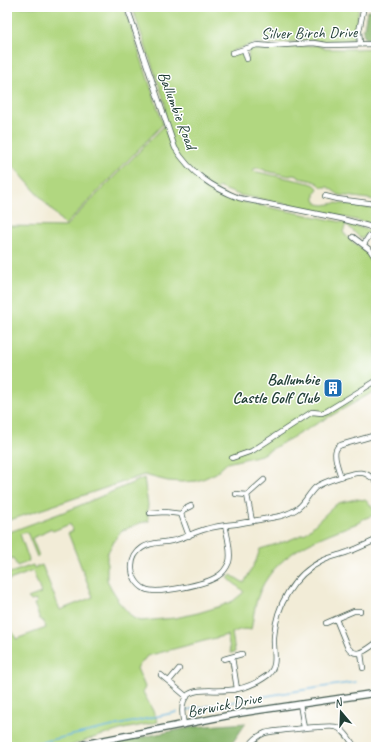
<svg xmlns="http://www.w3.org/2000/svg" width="383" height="754" font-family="Caveat,sans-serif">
  <rect width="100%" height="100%" fill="#fff"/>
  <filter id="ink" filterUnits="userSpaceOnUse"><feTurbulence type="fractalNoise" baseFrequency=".025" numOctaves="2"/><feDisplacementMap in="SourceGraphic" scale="8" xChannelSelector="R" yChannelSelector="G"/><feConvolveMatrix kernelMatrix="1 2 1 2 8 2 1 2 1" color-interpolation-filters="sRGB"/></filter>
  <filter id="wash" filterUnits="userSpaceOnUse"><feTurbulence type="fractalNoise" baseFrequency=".012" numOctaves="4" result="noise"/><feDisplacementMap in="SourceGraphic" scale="16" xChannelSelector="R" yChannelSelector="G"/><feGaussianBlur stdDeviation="0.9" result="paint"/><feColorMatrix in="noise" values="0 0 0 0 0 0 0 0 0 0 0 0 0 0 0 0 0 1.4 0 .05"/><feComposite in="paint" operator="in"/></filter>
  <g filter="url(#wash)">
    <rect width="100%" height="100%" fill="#f2ecd7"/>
    <!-- green -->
    <path fill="#b1d780" stroke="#688a5a" d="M7,7H124L163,124L65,225L7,159Z
      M132,7H358C360,16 354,28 354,39L347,41V43L319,42L314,40L268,44L256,43L232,51L233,55L239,53L242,54L245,59L249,58C248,54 247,51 251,49C256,45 264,48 270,48C286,48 302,46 318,45L325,49H355L376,48V200L339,195L328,187H322C316,180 308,180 299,178L298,176L292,175L290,176L265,171V170L257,168L254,169L253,171L310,183L315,185L318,188L315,194V200L318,204L324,205L336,203L376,208V226L368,223L306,208L239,195L218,187L217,191L234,200L346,223L365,229L375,234L376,236V253L370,246L371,245L370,242L373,237L367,233L363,238H360L346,224L343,232L350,240L369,254L376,268V390L361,399L261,455L227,463L216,473L205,478L197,481L182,482L168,481L144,475L10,520L7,519V226L65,227L165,125V103Z
      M144,478L148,505L147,512L149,521L140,523L121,531L115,539L107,554V580L111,588L118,599L117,600L133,618L140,621L175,618L198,613L221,606L233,601L244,592L228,578L231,575L244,583L256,561L260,549L287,541L306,533L332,508L338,503L356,499L365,500L371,505L376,514L361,520V522C319,537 272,553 257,599C254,609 253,620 251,630C244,628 238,630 232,633L235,652L231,653L227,635L147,656L137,668L145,687L143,692L153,711L158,722L124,729L93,738L67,747H7V634L13,632L16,639L46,628L43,620L41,621L34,604L37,603L36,600L31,601L28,598L41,593L33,571L7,581V574L33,565L34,568L42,565L60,610L93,597L68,533L73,531L70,524L53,531L50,529L45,531L44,533L32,538L39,556L37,557L27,532L20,534L29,560L28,562L17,566L13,558L7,560V533L69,510Z"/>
    <!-- forest -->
    <path fill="#8cb86e" stroke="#567a51" d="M376,10V41H374V39L365,38L363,33L367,11Z
      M246,723L233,742L186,746L183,747H92L193,727Z"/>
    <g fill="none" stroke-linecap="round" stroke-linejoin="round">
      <!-- stream -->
      <path stroke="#63b3de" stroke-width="1.5" d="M186,710L290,692L356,682
        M19,747L177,712"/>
    </g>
  </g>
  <g filter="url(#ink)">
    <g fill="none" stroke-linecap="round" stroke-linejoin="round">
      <defs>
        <path id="minor" d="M127,7L175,148C191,173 211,187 239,198L342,219L368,226L376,231
          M360,44L359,31L363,11V7
          M244,49L247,59
          M232,53L257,45L269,46L313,43L327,45L376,44
          M325,196L337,199L376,204
          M353,237L370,250L376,259
          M364,244L369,236
          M232,458L252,451L312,412L322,413L327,411L376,381
          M341,477C339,471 333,456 336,450C337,447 338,446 341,445L376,435
          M236,494L247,495L264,480
          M247,495L252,521
          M150,513L165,512L181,514L189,536
          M181,514L185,509L191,506
          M225,525C227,535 232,552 229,562C227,567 223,573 218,576C207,584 157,595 145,589C137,585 131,575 132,566C132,559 136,552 142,548C150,542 162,543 171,541C183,539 194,532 206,529C216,526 226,525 236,524C251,521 266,519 281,516C287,514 293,512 298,508C305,503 309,493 316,487C323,482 354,471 363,473C368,474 372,478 376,481
          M336,619L347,646C356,660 366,650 376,643
          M326,623L354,611H360
          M361,653L363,668
          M232,657L237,689
          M224,659L242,654
          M161,675L187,697
          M169,681L179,669
          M300,704L304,728
          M184,725C174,677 209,695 237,689C248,687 260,681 268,675C279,665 273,651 274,637C276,606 293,575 322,561C330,557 340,555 348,552C357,549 367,544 376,540
          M248,747C253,741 257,736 265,733C272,731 329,725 336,727C345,730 350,740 355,747"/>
        <path id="tertiary" d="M78,747L84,744L241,713L376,693"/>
      </defs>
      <!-- minor casing -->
      <use href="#minor" stroke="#3f574c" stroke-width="6"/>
      <!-- tertiary casing -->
      <use href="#tertiary" stroke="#3f574c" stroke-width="8"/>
      <!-- minor -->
      <use href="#minor" stroke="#fff" stroke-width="4.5"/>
      <!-- tertiary -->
      <use href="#tertiary" stroke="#fff" stroke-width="5.5"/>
    </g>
  </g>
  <!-- icons -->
  <defs>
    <symbol id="building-square" viewBox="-11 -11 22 22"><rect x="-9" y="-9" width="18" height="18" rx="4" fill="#1f6fb2" stroke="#fff"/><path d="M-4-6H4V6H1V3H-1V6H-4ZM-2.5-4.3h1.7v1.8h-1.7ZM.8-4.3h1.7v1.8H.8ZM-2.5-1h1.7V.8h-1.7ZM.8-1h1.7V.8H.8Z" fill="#fff"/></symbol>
  </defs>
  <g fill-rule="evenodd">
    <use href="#building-square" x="322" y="377" width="22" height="22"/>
  </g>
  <g text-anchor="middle" stroke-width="3" stroke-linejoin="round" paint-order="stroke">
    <!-- street labels -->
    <g font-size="16" fill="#1f3d34" stroke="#fff">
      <text transform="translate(309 32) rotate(-1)" y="6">Silver Birch Drive</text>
      <text transform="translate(178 110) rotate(69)" y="6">Ballumbie Road</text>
      <text transform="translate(224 704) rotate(-11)" y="6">Berwick Drive</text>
    </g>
    <!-- poi labels -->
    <g font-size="16" font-weight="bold" fill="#1f3d34" stroke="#fff" text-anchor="end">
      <text x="319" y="385">Ballumbie<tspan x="319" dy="18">Castle Golf Club</tspan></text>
    </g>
  </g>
  <!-- margin -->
  <rect width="383" height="754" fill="none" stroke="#fff" stroke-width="24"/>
  <!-- north arrow -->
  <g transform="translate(341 712) rotate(341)" stroke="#ffffff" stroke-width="3" paint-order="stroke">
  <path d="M0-3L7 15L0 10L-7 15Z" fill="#1f3d34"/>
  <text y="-6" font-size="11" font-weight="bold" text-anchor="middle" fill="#1f3d34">N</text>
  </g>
</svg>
